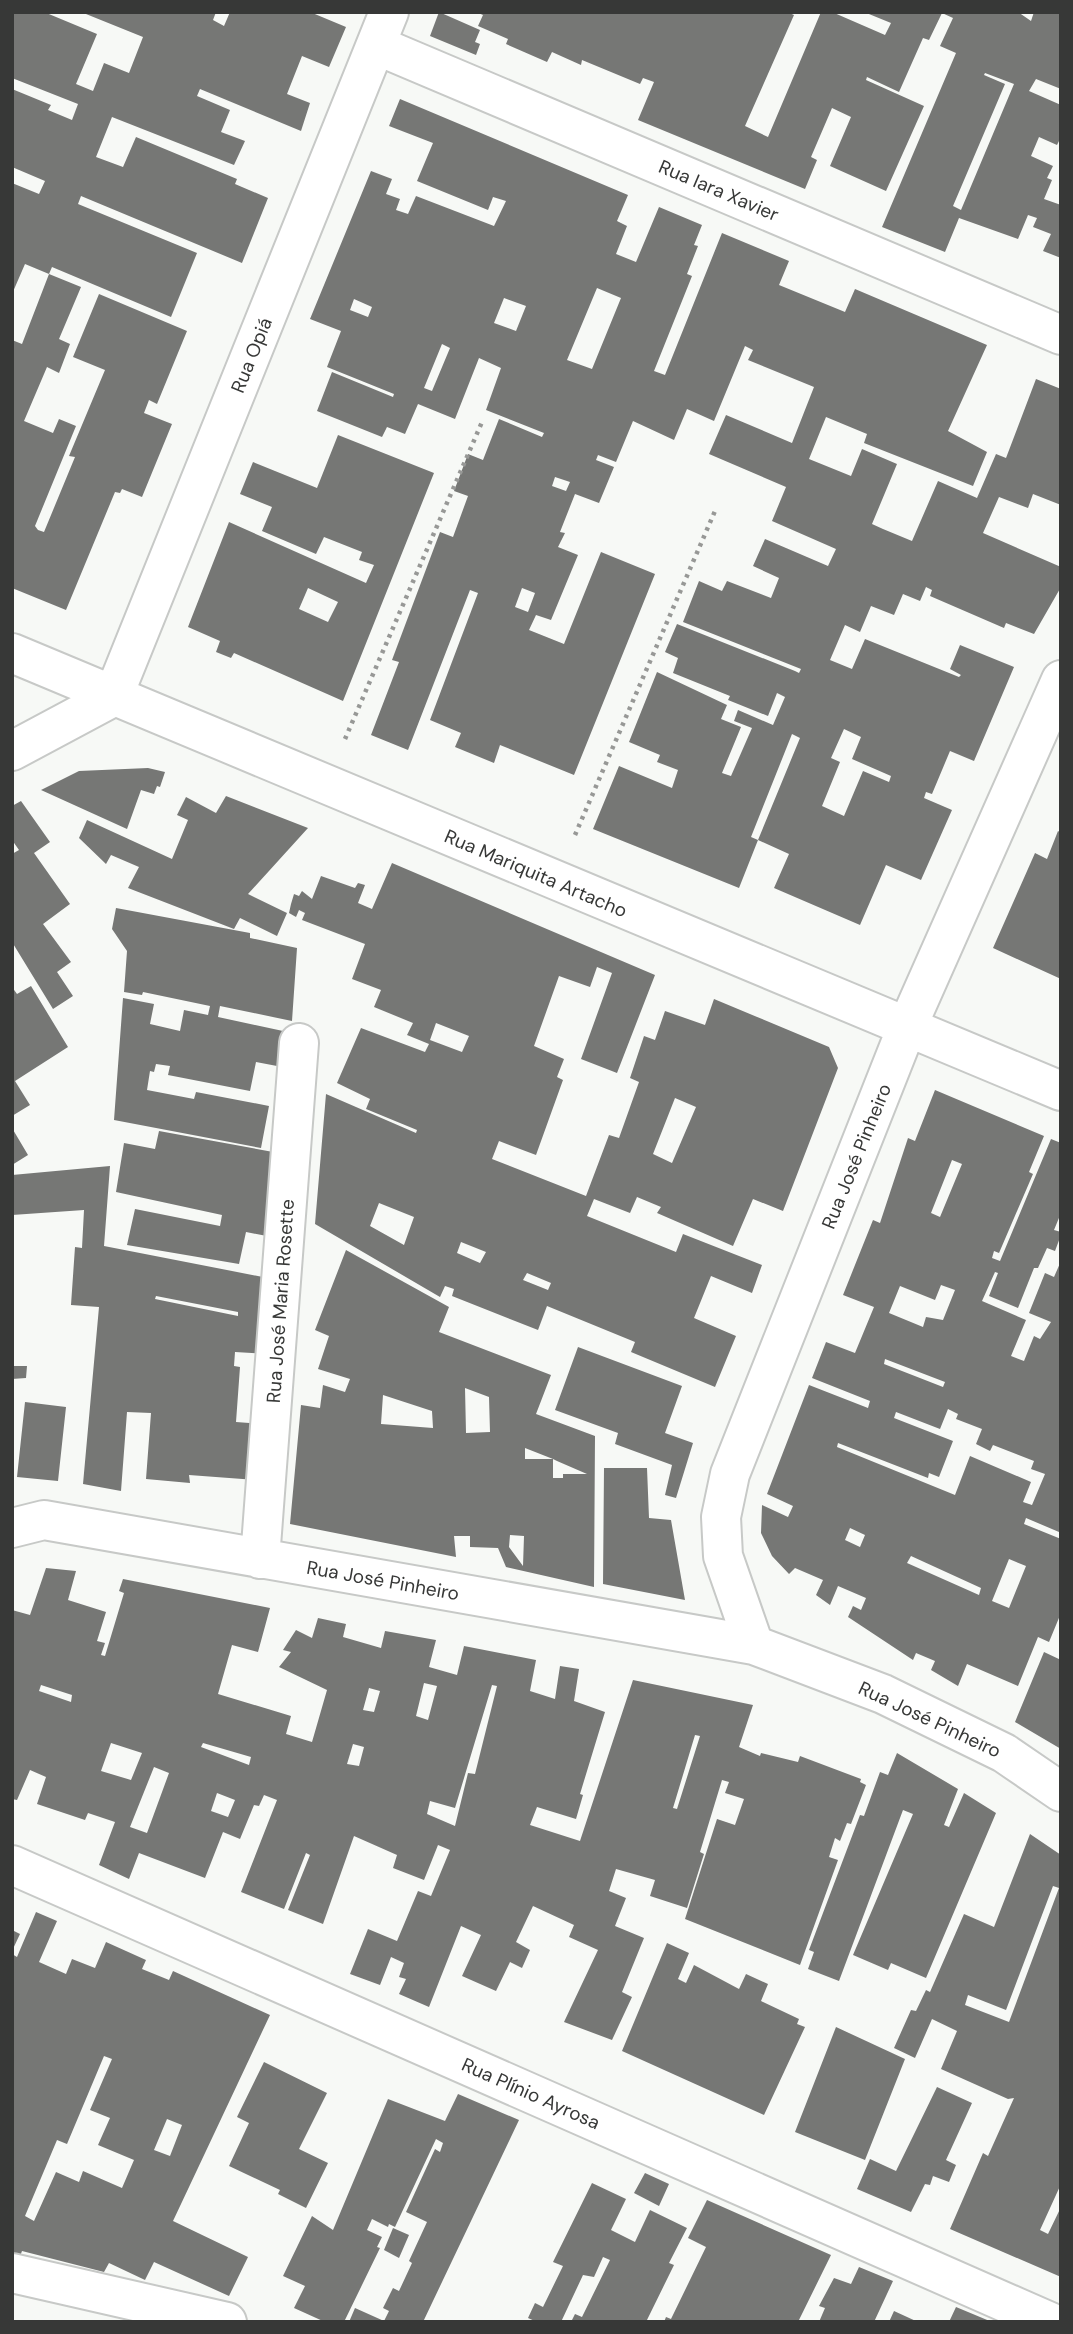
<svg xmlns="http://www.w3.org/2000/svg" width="1073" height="2334" font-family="'DM Sans',sans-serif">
  <rect width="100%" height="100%" fill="#f7f9f6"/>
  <!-- building -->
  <path fill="#767775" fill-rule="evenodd" d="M12,12H44L97,34L76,84L93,91L104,63L129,73L143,37L81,12H216L213,20L224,26L230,12H310L346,27L329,67L302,56L287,94L310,103L301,131L200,89L197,96L230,110L221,132L245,141L234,165L112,117L96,157L123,167L136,137L237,179L235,184L268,198L242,263L81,196L78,204L197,253L171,317L52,267L49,274L25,264L12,294V183L39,194L45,181L12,167V89L51,105L48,110L72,120L78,104L12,78Z
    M439,12L480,30L475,42L480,44L476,55L430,36Z
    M476,12H787L794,15L745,126L768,137L821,12H832L885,35L891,23L864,12H1018L1031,21L1034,12H1061V89L1036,79L1029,91L1061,105V137L1057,145L1039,137L1031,156L1053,166L1047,178L1052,180L1044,199L1061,205V258L1043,251L1051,234L1033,227L1037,218L1028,215L1018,239L959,218L945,252L882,227L956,53L940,46L953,18L942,13L929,40L923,38L899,92L867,77L866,80L924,106L886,191L830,166L851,117L832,108L811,157L817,160L805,189L638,120L654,82L643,78L640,84L582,60L581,65L552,52L547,62L506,44L508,39L478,26L483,15ZM985,73L1014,84L961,210L953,206L1005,84L984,75Z
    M400,99L628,195L617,221L627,226L616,254L636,262L659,207L702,225L694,245L698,246L687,274L692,276L654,371L665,375L722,233L789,261L779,285L845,312L855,289L987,345L948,431L987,452L973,486L864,443L867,434L826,417L809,459L851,476L862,449L897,464L872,524L883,529L912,541L938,481L977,498L996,454L1006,458L1036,379L1061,389V505L1033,494L1028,508L999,497L983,533L1061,567V587L1034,634L1006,623L1004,628L930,596L932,590L926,587L920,601L903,594L894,615L871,606L860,632L845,625L830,660L852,669L865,639L959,677L961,675L950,669L960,645L1014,667L974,761L950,751L932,794L926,792L924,798L952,810L921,880L886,865L860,925L774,888L789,854L758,840L800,738L792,734L751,837L758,840L739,888L593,829L619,766L672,788L678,770L657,762L660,755L629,742L657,672L727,705L721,719L741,727L722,773L731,776L752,728L734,721L738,710L773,725L785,697L777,693L768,716L728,700L730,696L673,673L678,658L665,652L677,624L795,671L799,673L801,669L683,622L699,581L722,591L727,581L771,598L779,578L753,566L765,539L828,566L836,549L772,521L786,487L709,454L726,415L792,443L814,387L748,360L753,350L745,346L714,421L687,409L674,440L633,421L616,462L598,455L596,460L614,467L599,503L575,494L560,532L565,533L558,547L578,555L551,620L536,615L529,630L564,644L601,552L655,574L574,775L500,745L494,763L455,747L461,733L430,720L478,593L470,590L408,750L371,735L399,662L392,660L440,532L453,537L468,496L454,491L468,454L483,460L499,419L542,437L544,433L486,410L501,368L479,358L455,419L418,404L405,434L387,427L382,437L317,411L332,372L393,397L394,394L327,367L341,331L310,319L371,171L392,179L386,194L400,199L396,210L408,214L416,196L494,226L506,201L493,197L488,210L417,181L433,143L389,126ZM597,288L621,298L592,369L567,360ZM504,298L526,306L516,331L494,323ZM354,299L372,307L368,317L350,310ZM442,344L450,348L432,391L424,388ZM555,477L570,482L566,491L552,486ZM522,588L535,593L528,612L515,607ZM844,729L861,737L852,759L891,776L889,782L863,771L844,816L822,806L840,762L831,758Z
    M49,274L81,287L59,339L70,344L59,373L47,367L24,421L53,433L59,419L76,426L35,526L38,530L44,532L75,457L69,456L105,370L73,357L99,294L187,331L157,404L149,400L144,413L172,424L142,497L122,489L120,493L115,492L66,610L12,588V340L22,344Z
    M338,435L434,473L343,701L234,653L231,658L216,652L220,641L188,627L229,522L366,583L374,565L359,560L362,552L324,537L316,554L262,531L272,507L240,494L253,462L317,488ZM308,588L338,602L328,622L299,609Z
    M148,768L165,772L160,787L157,786L154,794L141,790L127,829L41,790L79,771Z
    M226,796L308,828L248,894L287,913L277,936L240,918L234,929L128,888L139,867L111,855L106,864L79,838L87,820L172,859L188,820L177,815L186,797L216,813Z
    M21,801L50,842L34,853L70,904L43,924L71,962L57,972L73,996L53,1009L12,942V854L19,850L12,840V806Z
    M1058,831L1061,833V979L993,948L1035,853L1047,859Z
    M392,863L655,975L617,1073L581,1059L612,973L597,967L590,987L559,976L534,1046L564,1059L557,1077L563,1080L536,1155L499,1141L492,1159L586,1196L609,1135L619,1138L639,1082L630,1078L644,1036L655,1040L665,1011L705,1025L714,999L829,1047L838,1068L783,1211L753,1199L733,1246L657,1213L661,1207L637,1197L630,1213L594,1199L587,1216L676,1252L683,1234L762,1265L752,1293L711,1276L694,1318L736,1336L715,1387L631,1352L635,1342L547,1306L538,1330L452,1296L454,1289L445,1286L440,1297L315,1224L326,1094L416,1133L417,1130L366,1109L370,1099L337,1083L361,1028L425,1052L429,1044L407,1035L413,1023L374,1007L381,990L352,979L365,944L302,920L305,913L299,910L296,917L289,913L291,904L294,894L299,896L302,891L312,899L321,876L355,888L358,883L365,885L358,903L372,909ZM436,1023L469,1036L462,1052L430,1040ZM675,1098L696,1107L672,1163L653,1154ZM379,1203L414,1217L404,1245L370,1226ZM461,1242L486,1252L480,1263L457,1253ZM527,1273L551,1283L548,1290L523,1280Z
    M116,908L250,933V938L297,948L292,1021L220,1006L218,1017L283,1031L277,1066L256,1062L250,1091L168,1075L170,1066L156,1064L154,1072L150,1071L147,1090L194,1099L196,1092L269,1106L261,1148L114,1120L123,998L154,1004L150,1024L180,1031L184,1010L208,1015L210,1006L143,992L142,995L124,992L127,951L112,929Z
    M31,986L68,1047L15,1081L30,1105L12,1116V987L17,994Z
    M935,1090L1044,1136L1029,1172L1033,1174L999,1253L994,1251L992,1258L1000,1261L1051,1139L1061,1143V1213L1054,1230L1061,1232V1235L1055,1251L1047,1248L1038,1268H1034L1018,1308L989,1296L998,1273L995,1272L982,1301L1026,1320L1011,1356L1024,1361L1034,1336L1040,1339L1051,1322L1029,1313L1045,1273L1054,1277L1061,1261V1526L1059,1532L1026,1518L1024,1524L1061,1539V1613L1049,1642L1038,1637L1018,1686L967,1664L958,1686L931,1670L935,1661L916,1653L913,1660L848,1617L853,1606L861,1610L866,1598L838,1586L830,1605L816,1595L823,1580L795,1568L789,1574L772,1556L761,1533L762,1505L788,1517L793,1506L767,1494L809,1385L868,1408L870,1401L812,1378L826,1342L855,1353L874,1307L843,1295L873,1220L880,1223L908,1138L915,1141ZM952,1160L962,1164L940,1217L931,1213ZM941,1285L955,1290L943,1320L926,1317L923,1327L889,1313L900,1286L935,1300ZM885,1359L945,1382L943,1387L884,1364ZM948,1409L958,1414L956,1419L982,1429L976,1444L990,1451L993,1445L1034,1461L1031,1469L1045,1474L1032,1505L1023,1502L1031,1482L970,1456L955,1495L837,1447L838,1443L928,1478L929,1473L939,1477L953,1441L894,1418L896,1412L940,1429ZM850,1528L865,1535L860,1547L845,1540ZM911,1556L981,1588L979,1595L907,1563ZM1009,1559L1026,1566L1009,1608L992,1601Z
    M12,1128L28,1155L12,1165Z
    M159,1131L284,1154L277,1238L246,1232L239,1264L127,1245L135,1209L220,1226L222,1215L116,1192L124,1143L155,1149Z
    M110,1166L104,1246L273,1279L267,1354L235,1352L234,1366L240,1367L236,1422L261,1424L256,1480L189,1475L190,1483L146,1479L151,1413L127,1412L121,1491L83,1484L99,1307L71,1305L75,1247L82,1248L84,1210L12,1215V1175ZM156,1296L238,1312V1316L155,1299Z
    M346,1250L449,1307L439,1332L551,1375L536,1414L595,1436L594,1587L506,1567L498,1548L470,1547V1536H454L456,1557L290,1524L301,1405L320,1408L323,1385L345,1392L350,1379L318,1369L329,1336L315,1330ZM465,1388L489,1397L490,1432L466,1433ZM383,1395L432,1411L433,1428L381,1424ZM525,1448L553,1459H525ZM553,1459L557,1461L587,1474H563V1478H553ZM510,1535L524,1536L523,1566L509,1547Z
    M578,1347L682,1386L665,1433L693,1443L676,1498L665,1495L672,1465L615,1444L618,1433L555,1410Z
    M12,1366H27L26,1378L12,1379Z
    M25,1402L66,1407L58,1481L17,1477Z
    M604,1468H647L649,1518L671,1520L685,1600L603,1584Z
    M46,1568L76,1571L68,1600L106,1612L97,1641L105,1643L101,1655L105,1656L124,1593L119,1591L123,1579L270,1608L258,1652L232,1645L218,1694L291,1716L286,1734L312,1742L327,1690L279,1667L291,1652L283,1650L296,1630L312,1638L318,1618L346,1624L343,1637L381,1648L385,1631L436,1640L429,1667L457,1675L464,1646L536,1660L530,1691L555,1699L560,1666L579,1669L574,1701L605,1712L580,1794L583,1795L576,1819L537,1807L530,1825L580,1841L633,1680L753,1705L739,1747L760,1756L761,1753L798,1762L800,1756L861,1779L860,1782L866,1785L851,1824L847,1823L840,1841L835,1838L829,1857L838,1860L800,1965L685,1919L717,1819L735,1825L744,1799L725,1793L729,1782L722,1780L700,1852L704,1854L687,1908L650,1896L655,1880L616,1869L609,1891L626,1898L615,1926L644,1938L622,1992L632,1997L612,2040L564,2022L598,1950L569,1937L574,1925L533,1906L516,1942L530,1950L522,1968L510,1962L496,1991L462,1976L481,1935L461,1926L429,2007L399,1994L406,1979L399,1977L404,1963L391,1957L380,1985L350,1974L368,1929L397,1941L418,1891L431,1896L450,1850L438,1845L424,1880L393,1868L397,1855L354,1836L323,1924L288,1910L310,1855L306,1853L284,1909L241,1892L277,1800L264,1795L259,1806L254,1805L240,1839L223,1832L205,1878L139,1853L129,1879L99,1865L115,1822L88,1813L85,1820L37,1804L46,1777L30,1770L17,1800L12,1799V1610L30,1615ZM424,1683L437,1686L428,1720L416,1716ZM41,1685L72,1695L71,1702L39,1691ZM492,1685L497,1686L475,1774L468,1773L455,1826L427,1814L430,1801L455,1808ZM369,1688L380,1691L374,1712L363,1710ZM695,1735L700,1736L677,1809L673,1808ZM111,1743L142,1753L131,1780L101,1771ZM203,1743L251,1757L249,1765L201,1747ZM353,1744L364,1747L359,1766L347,1764ZM154,1767L169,1773L147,1833L130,1827ZM217,1793L235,1800L228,1817L211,1811Z
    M1044,1652L1061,1660V1749L1015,1722Z
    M897,1753L958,1789L944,1825L949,1827L964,1793L996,1813L926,1978L891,1963L888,1970L853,1955L913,1814L903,1810L839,1981L808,1969L814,1952L809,1950L860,1815L864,1816L880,1772L888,1775Z
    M1030,1834L1061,1855V2184L1040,2230L1048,2234L1061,2207V2277L950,2229L983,2153L988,2156L1014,2098L1008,2099L941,2069L957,2031L932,2019L915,2058L894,2048L911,2010L916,2011L926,1990L930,1992L964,1914L994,1927ZM1053,1886L1059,1888L1009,2022L965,2005L968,1995L1006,2010Z
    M36,1912L57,1921L39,1962L66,1974L72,1959L95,1968L106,1942L146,1960L142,1969L169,1980L173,1971L270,2015L173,2221L248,2257L229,2296L154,2262L145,2280L109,2263L104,2272L22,2251L19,2259L12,2257V1954L17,1957ZM104,2056L112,2059L90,2110L110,2118L98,2145L134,2160L122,2188L83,2171L79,2182L56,2172L34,2221L25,2216L57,2140L67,2144ZM167,2119L182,2125L170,2156L154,2150Z
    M12,1930L20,1934L12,1951Z
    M667,1943L689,1953L678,1979L686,1983L694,1965L739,1989L746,1974L768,1984L761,2001L799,2019L797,2024L805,2027L764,2115L622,2051Z
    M836,2027L905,2059L865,2160L795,2132Z
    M264,2062L327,2093L299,2149L328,2163L306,2208L278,2194L280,2190L229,2166L249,2123L237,2117Z
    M937,2087L972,2103L946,2160L956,2165L949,2182L933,2176L930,2185L925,2184L911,2212L857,2189L870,2159L896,2171Z
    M458,2094L519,2120L423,2322H349L355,2308L384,2321L389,2311L383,2308L393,2288L399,2291L412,2263L409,2261L427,2222L406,2212L435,2149L440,2152L443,2143L436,2139L395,2227L389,2224L388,2227L372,2219L367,2230L382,2237L377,2247L380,2248L344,2322H325L294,2308L305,2286L283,2276L312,2216L333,2230L388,2099L445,2121Z
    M645,2173L669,2184L659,2206L634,2193Z
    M592,2183L626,2199L611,2230L635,2242L650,2210L687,2228L669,2263L674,2265L646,2322H571L575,2314L582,2317L610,2260L603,2257L594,2277L583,2275L561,2322H537L528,2318L535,2303L543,2307L563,2266L553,2262Z
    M707,2200L831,2255L798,2322H664L666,2317L671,2319L706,2247L688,2238Z
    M393,2228L409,2235L399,2258L384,2250Z
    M859,2267L893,2281L874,2322H819L825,2308L819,2306L834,2278L851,2284Z
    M956,2307L992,2322H949Z
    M894,2311L918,2322H889Z"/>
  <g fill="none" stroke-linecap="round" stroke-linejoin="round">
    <defs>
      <path id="minor" d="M376,45L1061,335
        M12,653L1061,1091
        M113,697L389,12
        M12,751L113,697
        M12,1528L44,1520L754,1645L883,1694L1004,1753L1061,1792
        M260,1559L299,1043
        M754,1645L723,1556L721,1517L730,1474L907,1027L1061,680
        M12,1865L1050,2322
        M12,2273L227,2322"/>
    </defs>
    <!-- minor casing -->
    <use href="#minor" stroke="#c7c9c7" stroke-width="42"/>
    <!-- path -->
    <path stroke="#979896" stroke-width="4.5" stroke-dasharray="3.5 5" stroke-linecap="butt" d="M345,739L482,422
      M575,835L715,511"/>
    <!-- minor -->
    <use href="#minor" stroke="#fff" stroke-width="38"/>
  </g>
  <g text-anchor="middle" stroke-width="7" stroke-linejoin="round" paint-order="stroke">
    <!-- street labels -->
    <g font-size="19" fill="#373837" stroke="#fff">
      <text transform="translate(719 190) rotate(23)" y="7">Rua Iara Xavier</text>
      <text transform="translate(251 355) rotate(-68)" y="7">Rua Opiá</text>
      <text transform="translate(536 873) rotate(23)" y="7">Rua Mariquita Artacho</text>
      <text transform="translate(856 1156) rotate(-68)" y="7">Rua José Pinheiro</text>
      <text transform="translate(280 1301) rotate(-86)" y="7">Rua José Maria Rosette</text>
      <text transform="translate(383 1580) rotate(10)" y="7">Rua José Pinheiro</text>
      <text transform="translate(930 1719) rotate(25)" y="7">Rua José Pinheiro</text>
      <text transform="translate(531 2093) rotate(24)" y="7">Rua Plínio Ayrosa</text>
    </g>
  </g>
  <!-- border -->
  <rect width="1073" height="2334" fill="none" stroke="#373837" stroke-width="28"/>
</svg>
